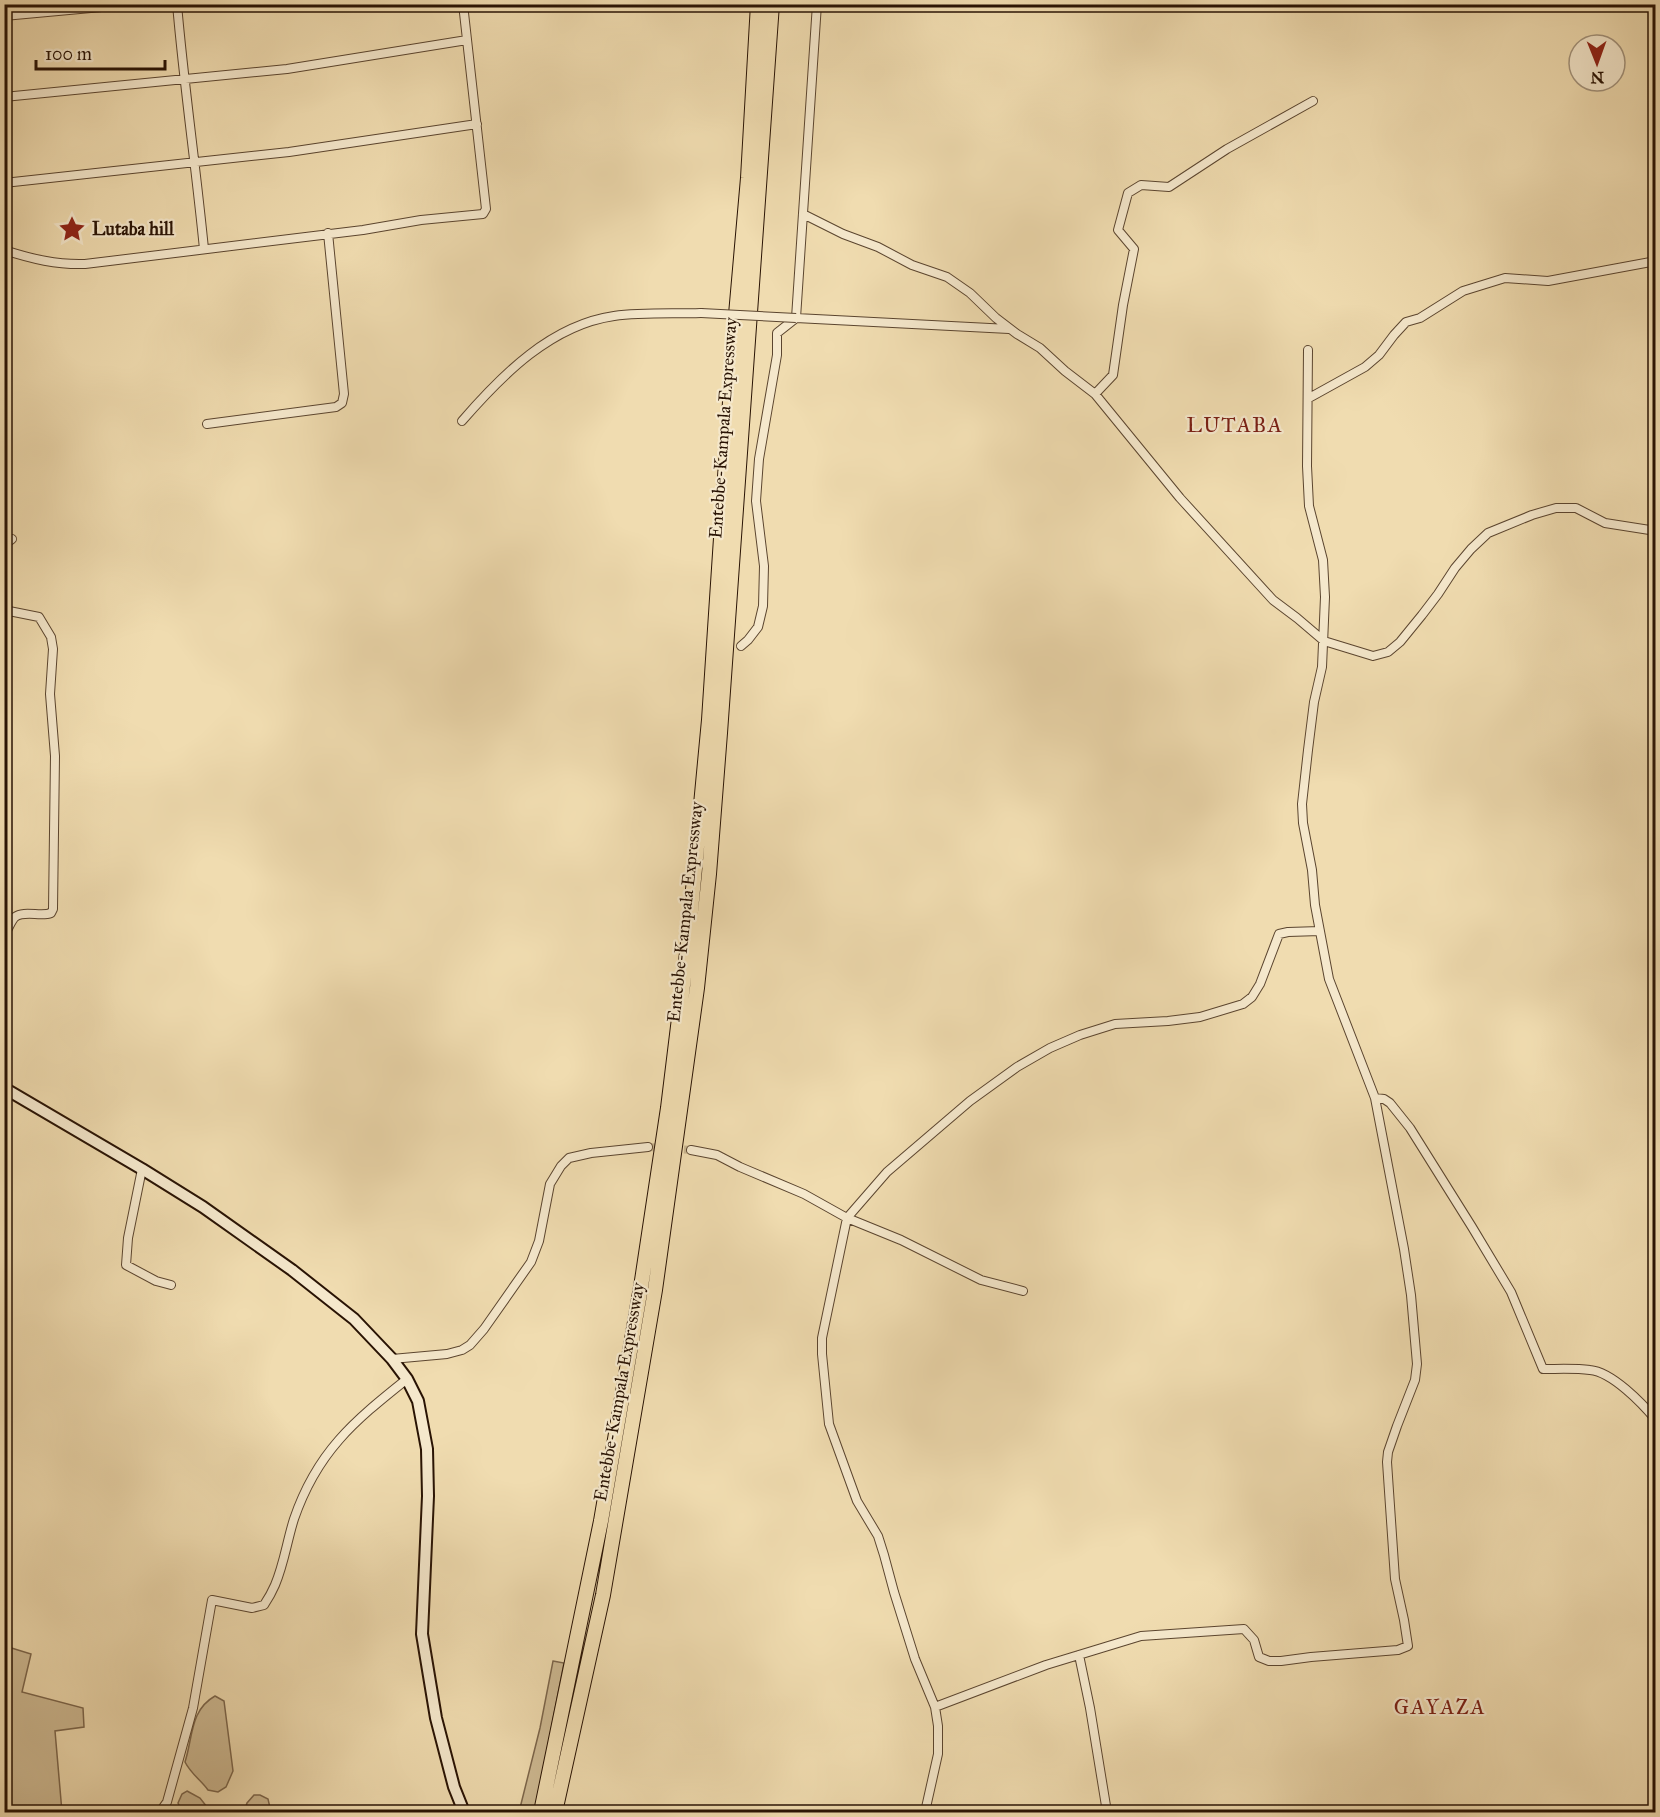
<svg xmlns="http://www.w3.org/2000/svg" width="1660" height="1817" font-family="'IM FELL Great Primer',serif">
  <rect width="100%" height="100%" fill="#f0dcb0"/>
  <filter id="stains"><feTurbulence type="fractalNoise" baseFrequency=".00333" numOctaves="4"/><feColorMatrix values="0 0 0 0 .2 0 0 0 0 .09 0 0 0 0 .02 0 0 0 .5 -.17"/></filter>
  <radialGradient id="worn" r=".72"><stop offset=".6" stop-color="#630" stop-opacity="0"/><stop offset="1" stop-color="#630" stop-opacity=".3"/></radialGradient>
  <!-- green -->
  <path fill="#ceba93" stroke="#7c664c" stroke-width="1.5" d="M5,1646L31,1654L22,1692L83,1708L84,1727L55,1731L62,1812H5Z
    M553,1661L564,1663L535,1812H519L540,1728Z
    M215,1696L224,1701L233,1771L226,1787L218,1792L208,1790C201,1780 191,1774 185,1762C193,1737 190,1710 215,1696Z
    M187,1791L200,1798L207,1807L203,1812H186L182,1811L178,1803L182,1794Z
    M254,1795H260L268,1799L271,1812H244L247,1803Z"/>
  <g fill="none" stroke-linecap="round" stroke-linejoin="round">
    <!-- minor-tunnel -->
    <path stroke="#c8b48e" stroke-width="8" stroke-dasharray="8 4" stroke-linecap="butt" d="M648,1147L691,1150"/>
    <defs>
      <path id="minor" d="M177,4C184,86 196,167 204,249
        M4,16L134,4
        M4,97L287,69L467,40
        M4,183L289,152L477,124
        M803,214L843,234L878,247L912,265L947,277L970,293L996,318L1017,334L1040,348L1065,371L1095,394L1180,498L1273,600L1297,618L1324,641L1373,656L1388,652L1400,642L1422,615L1438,594L1455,568L1471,549L1488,533L1532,515L1556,508H1576L1605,523L1656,531
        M4,250C32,259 57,265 85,264L363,230L421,220L483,214L486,209L463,4
        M796,318L1009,329
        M1308,350L1307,466L1309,506L1323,560L1325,597L1322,667L1314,702L1308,750L1302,804L1303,823L1312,870L1315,905L1329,979L1375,1098L1384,1099L1390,1103L1410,1128L1472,1227L1511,1292L1543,1369C1558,1369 1575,1368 1590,1370C1612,1372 1642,1403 1656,1420
        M1095,394L1113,375L1123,305L1134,249L1118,230L1128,193L1141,185L1169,187L1227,149L1313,101
        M1309,398L1365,367L1379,355L1394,335L1406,322L1420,318L1463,291L1505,278L1548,281L1656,261
        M462,421C502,375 551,325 614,316C642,312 673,314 701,313
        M207,424L336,407L342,403L344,394L328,233
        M4,545L12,539
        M4,610L39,617L51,637L53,649L50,694L55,756L53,909L51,913C41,917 24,910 15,917C11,921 8,930 4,935
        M741,646L748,640L758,627L763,606L764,566L756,501L759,459L777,355V333L796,318L817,4
        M691,1150L717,1155L740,1167L804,1194L847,1218L901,1240L981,1280L1023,1291
        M142,1169L128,1238L126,1265L156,1281L171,1285
        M392,1359L447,1354L462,1350L470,1345L484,1329L531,1262L539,1241L550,1184L561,1166L569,1158L591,1153L648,1147
        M1079,1655L1090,1708L1107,1812
        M935,1707L1046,1665L1141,1636L1244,1629L1254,1640L1259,1657L1269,1661H1281L1311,1657L1398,1650L1408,1646L1404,1620L1395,1579L1387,1462L1388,1452L1397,1426L1415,1380L1417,1364L1411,1295L1404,1249L1375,1098
        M154,1812L162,1809L167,1802L193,1708L212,1600L252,1608L264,1605C268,1599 272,1592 275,1585C284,1564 287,1541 294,1519C317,1452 353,1422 407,1379
        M925,1812L938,1754V1726L935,1707L915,1659L894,1592L884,1555L878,1536L857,1501L829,1424L822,1354V1338L847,1218L887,1172L970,1101L1017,1067L1050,1048L1080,1035L1115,1024L1168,1021L1200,1017L1243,1004L1252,997L1260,984L1279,934L1288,932L1320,931"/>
      <path id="secondary" d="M4,1088L142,1169L203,1207L292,1270L354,1319L392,1359L407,1379L418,1401L427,1449L428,1496L422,1634L436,1718L454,1787L464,1812"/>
      <path id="motorway" d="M541,1812L601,1521L641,1287L668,1108L687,953L709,720L735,326L748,178L758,4
        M555,1812L603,1595L655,1290L697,988L709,874L720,733L772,4"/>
    </defs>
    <!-- minor casing -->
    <use href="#minor" stroke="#5b452f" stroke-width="10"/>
    <!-- secondary casing -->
    <use href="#secondary" stroke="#291304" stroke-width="14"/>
    <!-- motorway casing -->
    <use href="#motorway" stroke="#291304" stroke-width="16"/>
    <!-- minor -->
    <use href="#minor" stroke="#f5e8cc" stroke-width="8"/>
    <!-- secondary -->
    <use href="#secondary" stroke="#f5e8cc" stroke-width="10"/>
    <!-- motorway -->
    <use href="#motorway" stroke="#f0dcb0" stroke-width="14"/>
    <defs>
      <path id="minor-bridge" d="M701,313L796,318"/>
    </defs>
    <!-- minor-bridge casing -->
    <use href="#minor-bridge" stroke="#5b452f" stroke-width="10" stroke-linecap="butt"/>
    <!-- minor-bridge -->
    <use href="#minor-bridge" stroke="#f5e8cc" stroke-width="8"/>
  </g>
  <!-- icons -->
  <defs>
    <symbol id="sight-bare" viewBox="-9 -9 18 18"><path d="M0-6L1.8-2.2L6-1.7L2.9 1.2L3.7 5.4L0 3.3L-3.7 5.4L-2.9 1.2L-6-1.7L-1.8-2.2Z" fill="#8f2418" stroke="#f5e8cc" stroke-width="2.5" paint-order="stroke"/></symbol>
  </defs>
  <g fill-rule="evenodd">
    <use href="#sight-bare" x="53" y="210" width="38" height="38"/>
  </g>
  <g text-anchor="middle" stroke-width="4.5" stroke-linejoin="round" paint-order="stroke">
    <!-- poi labels -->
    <g font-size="18" font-weight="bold" fill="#291304" stroke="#f5e8cc" text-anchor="start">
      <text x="92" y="235">Lutaba hill</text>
    </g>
    <!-- street labels -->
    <g font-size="18" fill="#291304" stroke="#f5e8cc">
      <text transform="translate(723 428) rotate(-86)" y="6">Entebbe-Kampala Expressway</text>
      <text transform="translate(685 912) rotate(-84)" y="6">Entebbe-Kampala Expressway</text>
      <text transform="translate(619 1392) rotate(-80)" y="6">Entebbe-Kampala Expressway</text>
    </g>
    <!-- quarter labels -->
    <g font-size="21" letter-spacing="1.5" fill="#7a1f14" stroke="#f5e8cc">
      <text x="1235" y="432">LUTABA</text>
      <text x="1440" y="1714">GAYAZA</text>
    </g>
  </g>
  <!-- margin -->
  <rect width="1660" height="1817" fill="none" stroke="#f0dcb0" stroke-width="24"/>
  <rect x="6" y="6" width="1648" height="1805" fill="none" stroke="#291304" stroke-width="3"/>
  <rect x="12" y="12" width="1636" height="1793" fill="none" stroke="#291304" stroke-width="1.5"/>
  <!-- north arrow -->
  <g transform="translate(1597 63) rotate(179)"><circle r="28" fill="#f5e8cc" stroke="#a3937c" stroke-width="1.5"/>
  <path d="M0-4.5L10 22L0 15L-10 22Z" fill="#8f2418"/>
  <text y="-9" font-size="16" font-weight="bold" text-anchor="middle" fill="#291304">N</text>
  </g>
  <!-- scale -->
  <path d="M36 60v9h129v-9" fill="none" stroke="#291304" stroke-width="3"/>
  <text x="45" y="60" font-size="18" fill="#291304" stroke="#f5e8cc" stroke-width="4.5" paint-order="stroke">100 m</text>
  <rect width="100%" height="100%" filter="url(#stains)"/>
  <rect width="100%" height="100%" fill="url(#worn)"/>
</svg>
